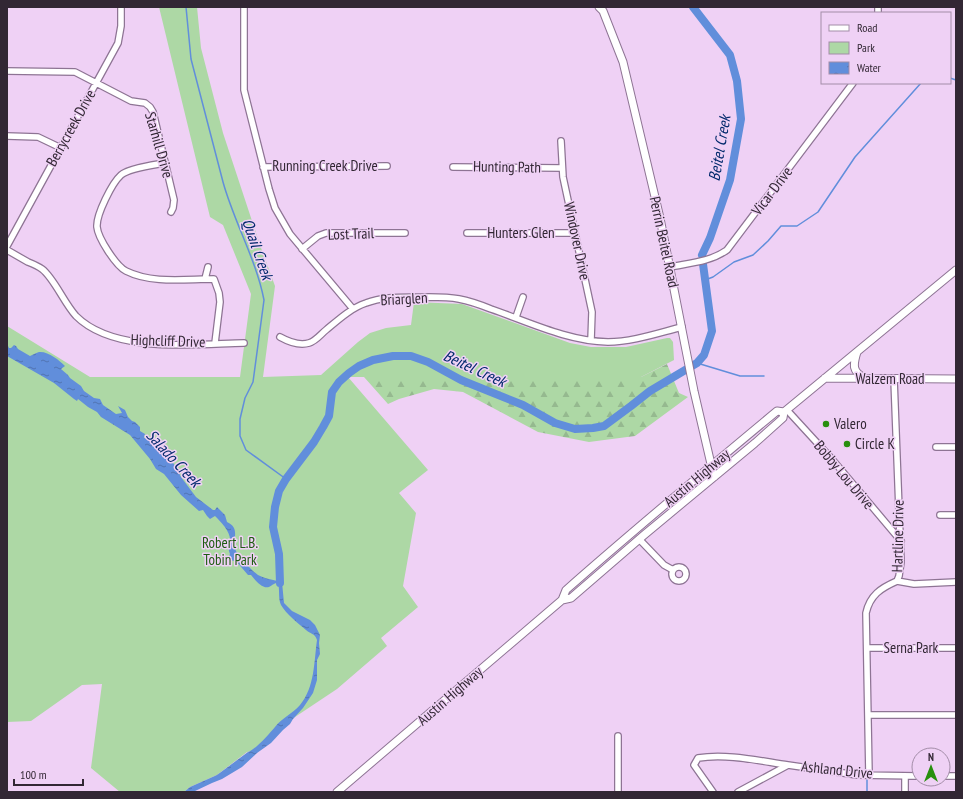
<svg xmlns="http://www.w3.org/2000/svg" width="963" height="799" font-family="'PT Sans Narrow',sans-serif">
  <defs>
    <pattern id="forest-firs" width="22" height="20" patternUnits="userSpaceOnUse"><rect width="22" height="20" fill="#add8a5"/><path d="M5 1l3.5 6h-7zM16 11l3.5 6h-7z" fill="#95b98f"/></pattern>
    <pattern id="water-ripples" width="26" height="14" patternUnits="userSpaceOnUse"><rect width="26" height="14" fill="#618edb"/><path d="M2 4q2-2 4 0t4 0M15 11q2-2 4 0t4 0" fill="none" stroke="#5174b2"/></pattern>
  </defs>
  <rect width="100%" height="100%" fill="#efd1f5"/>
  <!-- green -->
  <path fill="#add8a5" d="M159,7H197L201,48L223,133L260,245L275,286L263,377L321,375L358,342L370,333L386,328L411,325L414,302L462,304L570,343L591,347H626L667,338H670L673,342L674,360L641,377H348L428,470L399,493L416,513L403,586L418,607L381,638L387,646L337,689L280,727L252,751L247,752L217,775L190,787L184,792H120L91,768L102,684L82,685L31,721L7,722V326L90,377H240L251,294L223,225L210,217Z"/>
  <!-- forest -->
  <path fill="url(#forest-firs)" d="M667,364L679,393L688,397L635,436L589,442L538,432L463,392L434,389L399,399L388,404L364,377H641Z"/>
  <!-- water -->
  <path fill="url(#water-ripples)" d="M7,344L9,348H11L14,345L16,346L18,349L30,356C33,355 35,353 39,352C48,351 59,360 65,366L61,369L68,375L70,378L81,386L84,391L94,398L100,399L103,405L116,414L122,413L118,406L125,410L128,417L132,421L135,422L140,427V431L145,434L144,438C146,438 148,438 151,439C156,439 161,449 162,454L174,464L181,477L196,497L213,510H215L217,507L225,515L227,522C241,528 232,540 235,549C238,556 252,571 258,575C265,579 275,580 282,582L284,603L292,611L310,620L315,625L320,635L319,643L320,654L317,660V680L313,693L303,708L293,719L290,724L283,730L271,743L257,753L242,767L222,779L212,783L193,792H184L190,787L217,775L248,752C255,750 269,734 275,727C282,718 292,714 300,705C315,687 314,661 317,640C315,633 310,634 306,630C298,623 286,614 281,605C278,599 280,590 278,583C274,583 273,585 269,587C262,589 255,580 251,575H248L236,561L227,560L230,554C227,546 230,548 230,541C231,532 221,522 215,516L210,519L207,516L203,510L199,511L181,495L164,474L156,469L150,459L130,435L101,417L97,412L88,407L78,399L77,401L74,399L54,383L7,356Z"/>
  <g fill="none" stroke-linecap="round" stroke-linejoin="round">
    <!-- stream -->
    <path stroke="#618edb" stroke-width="1.5" d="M186,7L191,59L223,182C234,222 256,259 264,300L253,382L245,398L240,419V436L246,450L286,479
      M950,78L956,80
      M705,280L713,277L734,262L753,255L768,241L781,226H797L818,212L855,157L921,83
      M697,363L740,376H764
      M867,792V780"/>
    <!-- river -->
    <path stroke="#618edb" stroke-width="8" d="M693,7L730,55L737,81L741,119L730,180L710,238L702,255
      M280,583L279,554L273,527L275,507L279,491L286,479L314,442L323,427L329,416L332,392L339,382L349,373L359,366L373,360L393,356H411L428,362L461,380L523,405L555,423L575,429L593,428L604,426L631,406L650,391L697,363L704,355L712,331L703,264"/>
    <defs>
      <path id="minor" d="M244,7V90L269,189L275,208L290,234L353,309
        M878,7V13
        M7,71L75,72L131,101L145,103L150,107L153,112L174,200L173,208L171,212
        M7,136L38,137L61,148
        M561,141L563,177L592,312L591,340
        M165,163C154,165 129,168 121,175C112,183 96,215 97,227C98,238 116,266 126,271C152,284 185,279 214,279L219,293L220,302L215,343
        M263,167L387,166
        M453,167L562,168
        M467,233H575
        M7,246L118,43L121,26V7
        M302,249L318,236L326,233H405
        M7,250C14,254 21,258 28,262C33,264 38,266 42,269C54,278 64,303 76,316C114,354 195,344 244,343
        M670,267C690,263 710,262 727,250L853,83
        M205,279L208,267
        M516,317L523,297
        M280,337C289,342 299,346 309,343C316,341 321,334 326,330C338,320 351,308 366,303C386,295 408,298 429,297C439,297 449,297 459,299C470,301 481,305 491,309C529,322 567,341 608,342C632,342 658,333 682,327
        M787,410L831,458L901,541
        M936,447H956
        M940,515H956
        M639,539L664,565L673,570
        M672 574a7 7 0 1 1 14 0a7 7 0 1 1-14 0Z
        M897,581L914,584L956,582
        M867,648H956
        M868,715H956
        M869,775L866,613C870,595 881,588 897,581L899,576L901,562L894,379
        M943,776H956
        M618,792V736
        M713,792L694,765L698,758C726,753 760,761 788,765
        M738,792L788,765L857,775L919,776
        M905,792V776"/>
      <path id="major" d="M599,7L603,11L623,62L660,218L694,391L714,477
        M857,352C853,365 852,372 865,378
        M825,378L956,379
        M562,600L566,590C635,529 706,470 777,411L784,412L956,270
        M337,792L562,600L571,598L644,535L755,443L783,418L784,412"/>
    </defs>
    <!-- minor casing -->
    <use href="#minor" stroke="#8e7494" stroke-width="8"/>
    <!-- major casing -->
    <use href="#major" stroke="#8e7494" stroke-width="9"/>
    <!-- minor -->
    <use href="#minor" stroke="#fff" stroke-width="5.5"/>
    <!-- major -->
    <use href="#major" stroke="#fff" stroke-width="7"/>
  </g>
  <!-- markers -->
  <g fill="#288f0e" stroke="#efd1f5" stroke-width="1.5">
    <circle cx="826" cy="424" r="4"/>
    <circle cx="847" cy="444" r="4"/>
  </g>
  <g text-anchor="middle" stroke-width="3" stroke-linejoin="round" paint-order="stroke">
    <!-- street labels -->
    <g font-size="15" fill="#322734" stroke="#efd1f5">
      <text transform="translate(71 128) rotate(-61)" y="5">Berrycreek Drive</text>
      <text transform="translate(159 145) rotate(74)" y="5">Starhill Drive</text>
      <text x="325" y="171">Running Creek Drive</text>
      <text transform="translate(507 167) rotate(1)" y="5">Hunting Path</text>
      <text transform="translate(772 191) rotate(-53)" y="5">Vicar Drive</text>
      <text x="521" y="238">Hunters Glen</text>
      <text transform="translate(351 234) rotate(-2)" y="5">Lost Trail</text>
      <text transform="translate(577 241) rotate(78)" y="5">Windover Drive</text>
      <text transform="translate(664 242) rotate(78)" y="5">Perrin Beitel Road</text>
      <text transform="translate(404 299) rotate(-3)" y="5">Briarglen</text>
      <text transform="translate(168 341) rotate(2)" y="5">Highcliff Drive</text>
      <text x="890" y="384">Walzem Road</text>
      <text transform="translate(844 475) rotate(50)" y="5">Bobby Lou Drive</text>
      <text transform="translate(697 478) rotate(-40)" y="5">Austin Highway</text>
      <text transform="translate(898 536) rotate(-89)" y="5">Hartline Drive</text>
      <text x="911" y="653">Serna Park</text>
      <text transform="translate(450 696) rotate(-41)" y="5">Austin Highway</text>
      <text transform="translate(837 770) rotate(6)" y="5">Ashland Drive</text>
    </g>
    <!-- poi labels -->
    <g font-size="15" fill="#322734" stroke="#efd1f5" text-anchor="start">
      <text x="834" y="429">Valero</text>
      <text x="855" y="449">Circle K</text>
    </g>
    <!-- park labels -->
    <g font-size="15" fill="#1e5d11" stroke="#efd1f5">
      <text x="230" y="548">Robert L.B.<tspan x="230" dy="17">Tobin Park</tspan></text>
    </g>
    <!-- water labels -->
    <g font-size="16" font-style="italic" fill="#02296c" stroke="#efd1f5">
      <text transform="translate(719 148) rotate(-80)" y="6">Beitel Creek</text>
      <text transform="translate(258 249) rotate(71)" y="6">Quail Creek</text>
      <text transform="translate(475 368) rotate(25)" y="6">Beitel Creek</text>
      <text transform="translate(174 458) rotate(47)" y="6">Salado Creek</text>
    </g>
  </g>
  <!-- border -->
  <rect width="963" height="799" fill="none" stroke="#322734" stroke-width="16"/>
  <!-- legend -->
  <rect x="821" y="12" width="130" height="72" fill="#efd1f5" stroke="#a38da8"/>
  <rect x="829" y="25" width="20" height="6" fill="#ffffff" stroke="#a38da8"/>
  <text x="857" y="32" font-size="12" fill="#322734">Road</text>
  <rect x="829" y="42" width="20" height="12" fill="#add8a5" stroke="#a38da8"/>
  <text x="857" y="52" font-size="12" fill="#322734">Park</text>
  <rect x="829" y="62" width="20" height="12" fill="url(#water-ripples)" stroke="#a38da8"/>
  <text x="857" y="72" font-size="12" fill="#322734">Water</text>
  <!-- north arrow -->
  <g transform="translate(931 767)"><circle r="19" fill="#efd1f5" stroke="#a38da8"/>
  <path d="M0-3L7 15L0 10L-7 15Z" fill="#288f0e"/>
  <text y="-6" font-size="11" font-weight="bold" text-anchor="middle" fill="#322734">N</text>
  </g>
  <!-- scale -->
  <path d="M14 779v6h69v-6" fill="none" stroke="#322734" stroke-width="2"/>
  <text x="20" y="779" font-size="12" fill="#322734" stroke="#efd1f5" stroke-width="3" paint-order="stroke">100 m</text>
</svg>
